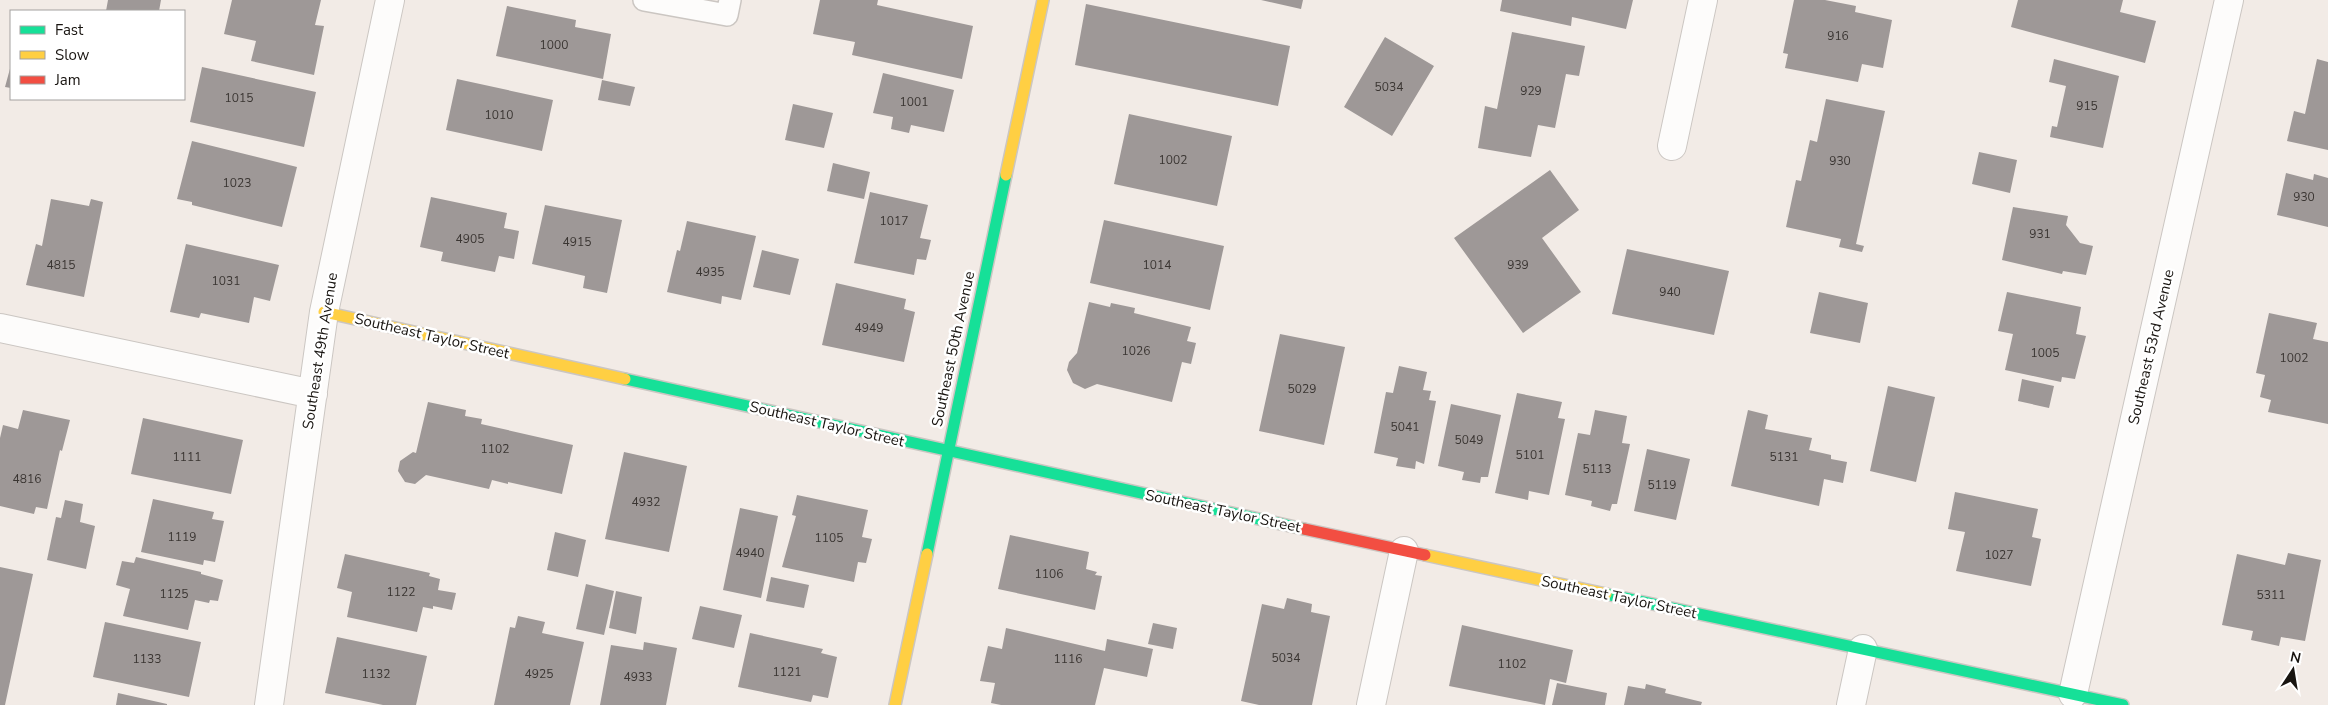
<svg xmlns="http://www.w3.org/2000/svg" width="2328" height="705" font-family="'Nunito Sans',sans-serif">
  <rect width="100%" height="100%" fill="#f2ebe6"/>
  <!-- building -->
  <path fill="#9e9897" d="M108,0H161L159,11H106Z
    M232,0H321L315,25L324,26L314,75L251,61L256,41L224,34Z
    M820,0H878L877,5L973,26L962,79L852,55L855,42L813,34Z
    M1261,0H1303L1301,9Z
    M1502,0H1633L1626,29L1572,17L1571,26L1500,11Z
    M1794,0H1825L1856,6L1855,12L1892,20L1883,68L1862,64L1858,82L1785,68L1788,54L1783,53Z
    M2018,0H2123L2120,12L2156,21L2145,63L2011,27Z
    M1086,4L1290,46L1278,106L1075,65Z
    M507,6L576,20L575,27L611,34L603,79L496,56Z
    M1512,32L1585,46L1579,76L1566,74L1555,128L1538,125L1531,157L1478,148L1485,106L1497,109Z
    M1385,37L1434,66L1392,136L1344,107Z
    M2054,59L2119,76L2103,148L2050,137L2052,126L2057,127L2066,86L2049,82Z
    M2317,59L2328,62V150L2287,141L2294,111L2305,114Z
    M11,65V88L5,87Z
    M202,67L316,92L304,147L190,122Z
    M883,73L954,90L944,132L911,125L909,133L891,129L893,117L873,113Z
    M457,79L553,100L542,151L446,130Z
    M602,80L635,87L630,106L598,100Z
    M1826,99L1885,111L1856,244L1864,246L1862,252L1839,247L1841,239L1786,227L1796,180L1801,181L1810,140L1817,142Z
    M793,104L833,113L824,148L785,140Z
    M1129,114L1232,136L1217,206L1114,184Z
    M192,141L297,167L282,227L192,205V202L177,199Z
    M1979,152L2017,160L2010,193L1972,184Z
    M833,163L870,172L864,199L827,191Z
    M1550,170L1579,210L1542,238L1581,292L1523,333L1454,238Z
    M2286,173L2313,180L2314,174L2328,178V227L2277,215Z
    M870,192L928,205L920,238L931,240L926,260L917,259L914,275L854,263Z
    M431,197L507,213L504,228L519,231L514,259L499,256L495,272L441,261L443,252L420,247Z
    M51,199L89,206L91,199L103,202L84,297L26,285L36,244L42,246Z
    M545,205L622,220L607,293L583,288L585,276L532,264Z
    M2013,207L2068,216L2066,225L2080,243L2093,246L2086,275L2063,271L2062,274L2002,260Z
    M1104,220L1224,246L1210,310L1090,283Z
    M687,221L756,236L741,300L722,296L721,304L667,292L677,250L680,251Z
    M186,244L279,265L270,301L254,297L249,323L201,313L199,318L170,312Z
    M1627,249L1729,271L1714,335L1612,314Z
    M762,250L799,259L790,295L753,287Z
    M836,283L906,299L904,309L915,312L904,362L822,345Z
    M1819,292L1868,303L1860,343L1810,333Z
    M2007,292L2081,307L2076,334L2086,336L2075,379L2062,377L2061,382L2005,370L2013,334L1998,331Z
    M1089,302L1110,307L1111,303L1135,308L1134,313L1191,327L1187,341L1196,343L1191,364L1182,362L1172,402L1097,384L1085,389L1073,383L1067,370L1069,362L1077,353Z
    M2269,313L2317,323L2313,339L2328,342V424L2268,412L2271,400L2260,397L2265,375L2256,373Z
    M1280,334L1345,347L1324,445L1259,431Z
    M1399,366L1427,372L1423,390L1431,391L1429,400L1436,401L1424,464L1416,461L1415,469L1396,466L1398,458L1374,453L1386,392L1393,393Z
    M2022,379L2054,386L2049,408L2018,401Z
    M1888,386L1935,397L1916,482L1870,471Z
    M1517,393L1562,402L1558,418L1565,419L1549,495L1529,491L1528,500L1495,493Z
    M428,402L466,410L465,416L482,419L481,424L573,445L562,494L508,482V484L492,480L489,489L426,475L415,484L405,482L398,471L400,461L413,452L416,453Z
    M1451,404L1501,415L1488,477H1481L1480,483L1462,480L1464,472L1438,466Z
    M23,410L70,420L62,451L60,450L47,509L36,507L34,514L0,506V438L3,425L18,429Z
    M1595,410L1627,416L1622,443L1630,444L1617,504H1612L1610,511L1591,506L1592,501L1565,495L1578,433L1590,435Z
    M1748,410L1768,415L1765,429L1812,438L1809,450L1831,455V459L1847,462L1843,483L1824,479L1819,506L1731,486Z
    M143,418L243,440L231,494L131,474Z
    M1647,449L1690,459L1676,520L1634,511Z
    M624,452L687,466L669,552L605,539Z
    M1955,492L2038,509L2032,537L2041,539L2031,586L1956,571L1965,532L1948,529Z
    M797,495L868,510L862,537L872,539L866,563L858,562L854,582L782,567L796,516L792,515Z
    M153,499L214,512L212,519L224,521L215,562L204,560L203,565L141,552Z
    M65,500L83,504L80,522L95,526L86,569L47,560L56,517L61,518Z
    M740,508L778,516L761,598L723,590Z
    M555,532L586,540L578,577L547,570Z
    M1010,535L1089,552L1086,569L1097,572L1095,575L1102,576L1095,610L998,589Z
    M2288,553L2321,560L2305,641L2281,637L2279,646L2251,640L2253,631L2222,625L2237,554L2285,565Z
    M345,554L430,573L429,576L440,579L438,590L456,593L452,610L433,606V609L423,607L417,632L347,617L352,592L337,588Z
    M136,557L201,572V574L223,580L218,601L210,600L209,603L195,600L188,630L123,616L130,589L116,585L122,561L134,563Z
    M0,567L33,574L5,705H0Z
    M771,577L809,585L804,608L766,601Z
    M586,584L614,591L604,635L576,629Z
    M616,591L642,597L636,634L609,628Z
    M1287,598L1312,604L1311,612L1330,616L1312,705H1259L1241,701L1262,604L1284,609Z
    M700,606L742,615L734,648L692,639Z
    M518,616L545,622L542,633L584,642L570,705H494L510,627L515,628Z
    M105,622L201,642L189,697L93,677Z
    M1153,623L1177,628L1173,649L1148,644Z
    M1462,625L1573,650L1566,683L1550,679L1545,705L1449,686Z
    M1006,628L1105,651L1107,639L1153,649L1147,677L1104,668L1095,705H1001L991,703L995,683L980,681L988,646L1002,649Z
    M750,633L823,649L821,653L837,657L828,698L813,695L811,702L738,687Z
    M337,637L427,656L416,705H383L325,693Z
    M644,642L677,648L666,705H600L611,645L643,650Z
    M1557,683L1607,693L1605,705H1552Z
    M1646,684L1666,689L1665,693L1702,702L1701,705H1624L1628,686L1645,689Z
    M118,693L167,704V705H116Z"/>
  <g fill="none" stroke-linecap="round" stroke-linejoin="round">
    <defs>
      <path id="lane" d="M644,0L727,15L730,0"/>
      <path id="street" d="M1672,146L1703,0
        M0,328L313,394
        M2073,694L2229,0
        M269,705L324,312L390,0
        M1371,705L1404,551
        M1851,705L1863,649"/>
      <path id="fast" d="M625,379L1304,529
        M927,554L1006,175
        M1606,594L2123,705"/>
      <path id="slow" d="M1006,175L1043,0
        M324,312L625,379
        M1425,555L1606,594
        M895,705L927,554"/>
      <path id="jam" d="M1304,529L1425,555"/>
    </defs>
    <!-- lane casing -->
    <use href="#lane" stroke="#cbc6c2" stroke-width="24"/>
    <!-- street casing -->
    <use href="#street" stroke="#cbc6c2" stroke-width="30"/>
    <!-- fast casing -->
    <use href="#fast" stroke="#cbc6c2" stroke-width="14"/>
    <!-- slow casing -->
    <use href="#slow" stroke="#cbc6c2" stroke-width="14"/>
    <!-- jam casing -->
    <use href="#jam" stroke="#cbc6c2" stroke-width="14"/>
    <!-- lane -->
    <use href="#lane" stroke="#fdfcfb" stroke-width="21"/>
    <!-- street -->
    <use href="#street" stroke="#fdfcfb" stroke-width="28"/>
    <!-- fast -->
    <use href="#fast" stroke="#16e098" stroke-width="11"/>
    <!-- slow -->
    <use href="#slow" stroke="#ffcf43" stroke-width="11"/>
    <!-- jam -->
    <use href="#jam" stroke="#f24e42" stroke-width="11"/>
  </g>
  <g text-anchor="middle" stroke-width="5" stroke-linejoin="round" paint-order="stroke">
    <!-- number labels -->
    <g font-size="12" fill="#3a3532">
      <text x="1838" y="40">916</text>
      <text x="554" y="49">1000</text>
      <text x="1389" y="91">5034</text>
      <text x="1531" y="95">929</text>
      <text x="239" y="102">1015</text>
      <text x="914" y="106">1001</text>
      <text x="2087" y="110">915</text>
      <text x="499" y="119">1010</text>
      <text x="1173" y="164">1002</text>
      <text x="1840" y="165">930</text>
      <text x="237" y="187">1023</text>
      <text x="2304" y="201">930</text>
      <text x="894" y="225">1017</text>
      <text x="2040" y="238">931</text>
      <text x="470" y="243">4905</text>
      <text x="577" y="246">4915</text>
      <text x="61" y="269">4815</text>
      <text x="1157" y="269">1014</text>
      <text x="1518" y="269">939</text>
      <text x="710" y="276">4935</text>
      <text x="226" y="285">1031</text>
      <text x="1670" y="296">940</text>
      <text x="869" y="332">4949</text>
      <text x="1136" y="355">1026</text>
      <text x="2045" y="357">1005</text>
      <text x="2294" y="362">1002</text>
      <text x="1302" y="393">5029</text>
      <text x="1405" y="431">5041</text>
      <text x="1469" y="444">5049</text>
      <text x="495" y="453">1102</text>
      <text x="1530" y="459">5101</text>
      <text x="187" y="461">1111</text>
      <text x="1784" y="461">5131</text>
      <text x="1597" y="473">5113</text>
      <text x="27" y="483">4816</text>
      <text x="1662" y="489">5119</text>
      <text x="646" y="506">4932</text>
      <text x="182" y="541">1119</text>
      <text x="829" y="542">1105</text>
      <text x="750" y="557">4940</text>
      <text x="1999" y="559">1027</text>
      <text x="1049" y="578">1106</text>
      <text x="401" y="596">1122</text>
      <text x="174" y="598">1125</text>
      <text x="2271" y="599">5311</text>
      <text x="1286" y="662">5034</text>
      <text x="147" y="663">1133</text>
      <text x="1068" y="663">1116</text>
      <text x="1512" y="668">1102</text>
      <text x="787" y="676">1121</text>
      <text x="376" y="678">1132</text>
      <text x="539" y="678">4925</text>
      <text x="638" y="681">4933</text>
    </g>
    <!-- street labels -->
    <g font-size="15" fill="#181410" stroke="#fff">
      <text transform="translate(432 336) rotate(13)" y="5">Southeast Taylor Street</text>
      <text transform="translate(2151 347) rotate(-77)" y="5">Southeast 53rd Avenue</text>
      <text transform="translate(953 349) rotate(-78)" y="5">Southeast 50th Avenue</text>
      <text transform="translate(320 351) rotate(-81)" y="5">Southeast 49th Avenue</text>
      <text transform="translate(827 424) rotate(13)" y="5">Southeast Taylor Street</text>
      <text transform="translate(1223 511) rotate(12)" y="5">Southeast Taylor Street</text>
      <text transform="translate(1619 597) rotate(12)" y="5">Southeast Taylor Street</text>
    </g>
  </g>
  <!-- legend -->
  <rect x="10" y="10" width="175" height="90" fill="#ffffff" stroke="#a3a19f"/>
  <rect x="20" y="26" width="25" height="8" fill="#16e098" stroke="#a3a19f"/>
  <text x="55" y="35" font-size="15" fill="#181410">Fast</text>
  <rect x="20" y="51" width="25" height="8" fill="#ffcf43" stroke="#a3a19f"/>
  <text x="55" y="60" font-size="15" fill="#181410">Slow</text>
  <rect x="20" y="76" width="25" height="8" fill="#f24e42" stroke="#a3a19f"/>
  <text x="55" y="85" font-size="15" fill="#181410">Jam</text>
  <!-- north arrow -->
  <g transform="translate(2293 670) rotate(12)" stroke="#ffffff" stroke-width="4" paint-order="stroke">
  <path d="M0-4L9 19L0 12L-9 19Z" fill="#181410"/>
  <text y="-8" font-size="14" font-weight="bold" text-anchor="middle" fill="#181410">N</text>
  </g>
</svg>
